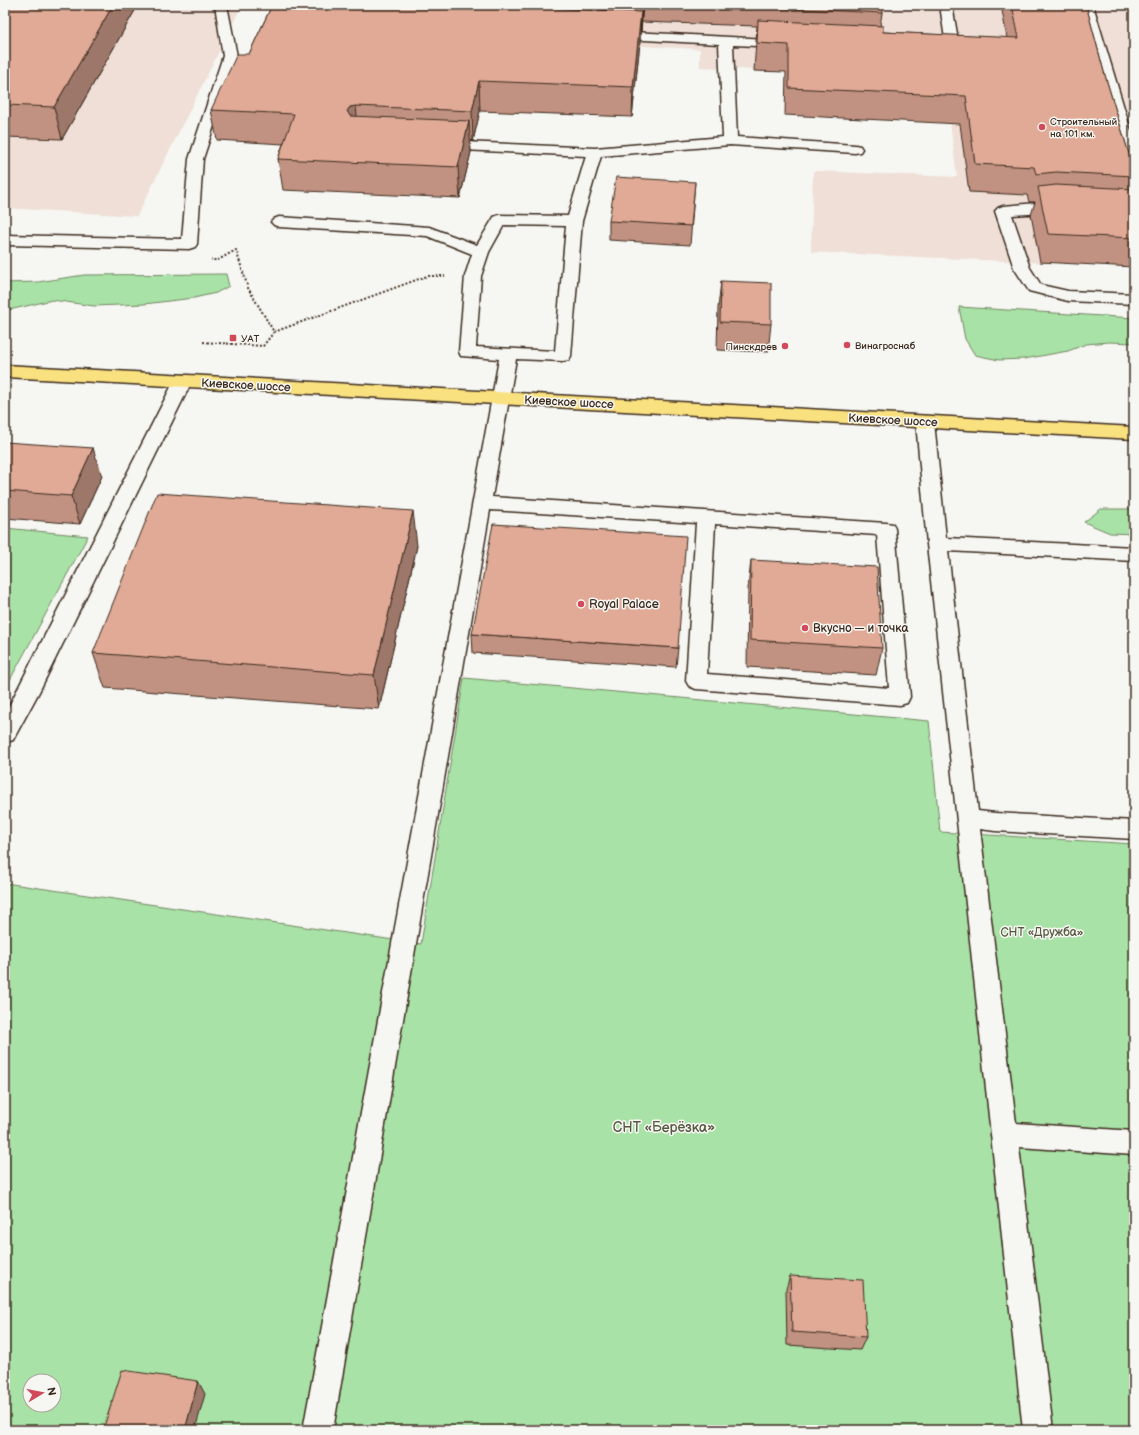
<svg xmlns="http://www.w3.org/2000/svg" width="1139" height="1435" font-family="'Balsamiq Sans',sans-serif">
  <rect width="100%" height="100%" fill="#f6f6f2"/>
  <filter id="ink" filterUnits="userSpaceOnUse"><feTurbulence type="fractalNoise" baseFrequency=".025" numOctaves="2"/><feDisplacementMap in="SourceGraphic" scale="8" xChannelSelector="R" yChannelSelector="G"/><feConvolveMatrix kernelMatrix="1 2 1 2 8 2 1 2 1" color-interpolation-filters="sRGB"/></filter>
  <g filter="url(#ink)">
    <!-- built -->
    <path fill="#efdfd6" d="M5,5H242L137,216L5,208Z
      M336,5H1134V267L811,252L813,171L957,177L945,82L892,77L700,67V49L325,30Z"/>
    <!-- green -->
    <path fill="#a8e2a6" stroke="#728662" fill-rule="evenodd" d="M226,274L229,286L216,293L194,298L144,304L94,306L52,300L5,311V283L38,282L84,275Z
      M959,307L1134,318V343L1109,342L1086,344L1068,351L1024,359L999,360L975,355L965,339Z
      M1101,509H1134V534L1110,533L1084,522Z
      M5,528L88,536L5,689Z
      M464,678L929,721L940,832L1134,844V1430H5V883L421,944ZM30,1381H54V1405H30Z"/>
    <g fill="none" stroke-linecap="round" stroke-linejoin="round">
      <defs>
        <path id="service" d="M215,5H227L237,56L203,159L197,244L195,247L189,249L5,245V235L182,239L189,159L223,56Z
          M940,5H952L960,51L958,54L953,55L935,53L933,50L935,47L946,46Z
          M1081,5H1093L1134,141V170L1129,169L1127,166Z
          M612,31L790,40L792,43L790,46L785,47L733,45L737,137L855,145L860,146L862,149L860,152L855,153L730,145L601,156L582,221L571,356L569,360L563,361L516,359L492,497L886,523L893,524L895,529L910,697L907,703L900,705L696,689L689,686L686,681L696,523L490,510L333,1430H303L499,359L461,356L459,352L465,276L472,254L427,236L279,227L274,225L271,222L274,219L279,217L429,227L477,245L494,217L499,215L568,216L586,156L441,149L436,148L434,145L436,142L441,141L595,148L723,137L719,44L607,38L605,35L607,32ZM504,225L566,226L555,351L476,347L481,276L489,252ZM715,524L877,535L889,688L707,674Z
          M1048,202L1067,204L1070,207L1067,210L1062,212L1012,215L1030,268L1041,285L1068,291L1134,294V304L1068,301L1029,291L1014,268L995,211L998,208L1003,206Z
          M925,416L931,418L934,422L946,538L1134,547V561L948,551L978,811L995,813L1134,821V839L995,831L980,829L1016,1123L1134,1131V1155L1019,1147L1053,1430H1023L927,544L916,422L919,418Z"/>
        <path id="minor" d="M183,375L189,377L192,381L39,692L13,740L5,743V714L174,381L177,377Z"/>
        <path id="trunk" d="M5,365L1134,427V439L5,377Z"/>
      </defs>
      <!-- service casing -->
      <use href="#service" stroke="#3b2a1e" stroke-width="3"/>
      <!-- minor casing -->
      <use href="#minor" stroke="#3b2a1e" stroke-width="3"/>
      <!-- trunk casing -->
      <use href="#trunk" stroke="#3b2a1e" stroke-width="3"/>
      <!-- path -->
      <path stroke="#3b2a1e" stroke-width="2" stroke-dasharray="2 2" stroke-linecap="butt" d="M274,332L427,276H445
        M203,342L263,346L274,332L248,288L236,250L218,260H211"/>
      <!-- service -->
      <use href="#service" fill="#f6f6f2" fill-rule="evenodd"/>
      <!-- minor -->
      <use href="#minor" fill="#f6f6f2" fill-rule="evenodd"/>
      <!-- trunk -->
      <use href="#trunk" fill="#fae180" fill-rule="evenodd"/>
    </g>
    <!-- wall -->
    <path fill="#c19281" stroke="#3b2a1e" d="M5,5H138L62,139L5,137Z
      M272,5H881L882,13L880,26L883,32L1007,38L1001,5H1086L1104,72L1129,154H1134V267L1040,262L1031,215L1035,202H1029L1027,195L969,192L960,124L785,115L786,72L754,71L757,26L642,22L641,31H640V42L632,117L480,111L473,141H470L471,152L460,198L283,190L278,159L283,144L217,140L211,110L249,54Z
      M695,182L690,245L609,240V221Z
      M721,281L771,324L768,352L717,350L718,308Z
      M5,442L102,476L80,524L5,518Z
      M417,546L379,709L105,688L93,653Z
      M751,560L882,648L876,675L747,667L748,588Z
      M472,634L678,648L676,667L473,653Z
      M790,1276L866,1337L860,1350L787,1345L786,1289Z"/>
    <!-- shaded-wall -->
    <path fill="#9d7769" stroke="#3b2a1e" d="M113,5H138L62,139L54,107Z
      M642,5H643L641,31Z
      M641,12L640,42L632,117L633,87Z
      M479,81L480,111L473,141L472,111Z
      M356,106L359,136L347,111L350,107Z
      M469,121L471,152L460,198L458,167Z
      M93,448L102,476L80,524L71,496Z
      M413,511L417,546L379,709L374,675Z
      M198,1381L205,1394L195,1430H185Z"/>
    <!-- building -->
    <path fill="#e0aa96" stroke="#3b2a1e" d="M5,5H113L54,107L5,105Z
      M272,5H476L641,12L633,87L479,81L472,111L356,106L350,107L347,111L350,116L469,121L458,167L278,159L294,114L211,110L237,54H249Z
      M759,5H881L882,13L759,7Z
      M1012,5H1086L1104,72L1129,154H1134V176L1056,172L1036,174L1034,167L975,164L966,96L789,88V45L757,43L758,20L883,26V32L1019,38Z
      M616,177L695,182L691,226L609,221Z
      M1056,185L1134,189V238L1048,234L1038,187Z
      M721,281L771,283V324L720,322Z
      M5,442L93,448L71,496L5,491Z
      M157,493L413,511L374,675L93,653Z
      M493,524L686,536L678,648L472,634Z
      M751,560L877,567L882,648L750,640Z
      M790,1276L863,1280L866,1337L792,1332Z
      M122,1370L198,1381L185,1430H103Z"/>
  </g>
  <!-- markers -->
  <g fill="#d1495b" stroke="#f6f6f2" stroke-width="1.5">
    <circle cx="1042" cy="127" r="4"/>
    <rect x="229" y="334" width="8" height="8" rx="2"/>
    <circle cx="847" cy="345" r="4"/>
    <circle cx="785" cy="346" r="4"/>
    <circle cx="581" cy="604" r="4"/>
    <circle cx="805" cy="628" r="4"/>
  </g>
  <g text-anchor="middle" stroke-width="3" stroke-linejoin="round" paint-order="stroke">
    <!-- far-poi labels -->
    <g font-size="10" fill="#3b2a1e" stroke="#f6f6f2" text-anchor="start">
      <text x="1050" y="125">Строительный<tspan x="1050" dy="12">на 101 км.</tspan></text>
      <text x="241" y="342">УАТ</text>
      <text x="855" y="349">Винагроснаб</text>
      <text x="777" y="350" text-anchor="end">Пинскдрев</text>
    </g>
    <!-- street labels -->
    <g font-size="12" fill="#3b2a1e" stroke="#f6f6f2">
      <text transform="translate(246 385) rotate(3)" y="4">Киевское шоссе</text>
      <text transform="translate(569 402) rotate(3)" y="4">Киевское шоссе</text>
      <text transform="translate(893 420) rotate(3)" y="4">Киевское шоссе</text>
    </g>
    <!-- poi labels -->
    <g font-size="12" fill="#3b2a1e" stroke="#f6f6f2" text-anchor="start">
      <text x="589" y="608">Royal Palace</text>
      <text x="813" y="632">Вкусно — и точка</text>
    </g>
    <!-- park labels -->
    <g font-size="12" fill="#565840" stroke="#f6f6f2">
      <text x="1042" y="936">СНТ «Дружба»</text>
    </g>
    <!-- near-park labels -->
    <g font-size="14" fill="#565840" stroke="#f6f6f2">
      <text x="664" y="1132">СНТ «Берёзка»</text>
    </g>
  </g>
  <!-- margin -->
  <rect width="1139" height="1435" fill="none" stroke="#f6f6f2" stroke-width="20"/>
  <rect x="10" y="10" width="1119" height="1415" fill="none" stroke="#3b2a1e" stroke-width="1.5" filter="url(#ink)"/>
  <!-- north arrow -->
  <g transform="translate(42 1393) rotate(80)"><circle r="19" fill="#f6f6f2" stroke="#aba49d"/>
  <path d="M0-3L7 15L0 10L-7 15Z" fill="#d1495b"/>
  <text y="-6" font-size="11" font-weight="bold" text-anchor="middle" fill="#3b2a1e">N</text>
  </g>
</svg>
